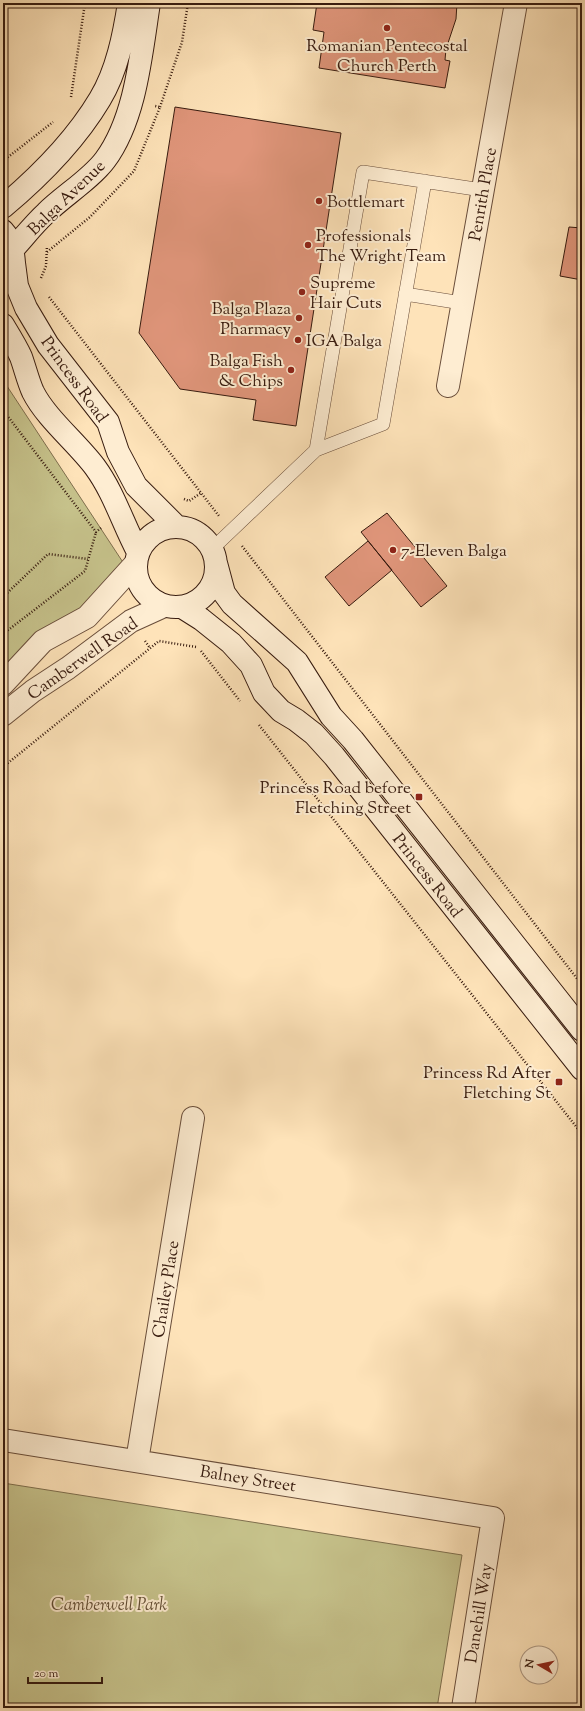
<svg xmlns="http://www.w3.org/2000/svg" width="585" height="1711" font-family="'Sorts Mill Goudy',serif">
  <rect width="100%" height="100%" fill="#fee3b9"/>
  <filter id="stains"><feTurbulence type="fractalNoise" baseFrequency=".005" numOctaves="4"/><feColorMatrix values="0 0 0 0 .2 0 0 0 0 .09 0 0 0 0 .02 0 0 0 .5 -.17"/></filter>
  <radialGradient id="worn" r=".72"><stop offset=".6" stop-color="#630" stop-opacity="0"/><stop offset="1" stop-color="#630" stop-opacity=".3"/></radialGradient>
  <!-- green -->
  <path fill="#c6c28b" stroke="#7e6e4d" d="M3,380L132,576L3,676Z
    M3,1483L462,1555L437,1708H3Z"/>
  <!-- building -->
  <path fill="#df957a" stroke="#371b0f" d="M317,3H457L456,19L446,49L445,60L450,61L445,88L319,68L324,32L313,30Z
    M175,107L341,133L296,426L253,420L256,400L180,389L139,333Z
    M569,227L582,228V280L560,276Z
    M582,336V352L580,351Z
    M387,513L447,586L421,607L361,532Z
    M368,541L392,570L349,606L325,577Z"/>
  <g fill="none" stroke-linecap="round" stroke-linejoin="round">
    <defs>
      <path id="service" d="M405,294L462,303
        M316,450L363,172L482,190
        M212,549L316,450L383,424L425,181"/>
      <path id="minor" d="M448,386L516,3
        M3,1440L493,1518L463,1708
        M137,1461L193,1118"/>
      <path id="tertiary" d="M3,684L43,641L87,617L136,563
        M3,715L33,691L68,668L131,621L164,606"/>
      <path id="secondary" d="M3,207C40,176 75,141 100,99C117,71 124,35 129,3
        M3,231C12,241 13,251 14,263
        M13,249C24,237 34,224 46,213C63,196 91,179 105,160C136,118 141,54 149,3
        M14,263L17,286L26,308L48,345L108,422L118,452L136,486L176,526
        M3,325C9,335 16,346 21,357C25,368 28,381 33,392C46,418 77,443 95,467C114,493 123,524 138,552
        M136 567a40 40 0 1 1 80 0a40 40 0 1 1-80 0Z
        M216,563L224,593L232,604L297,662L331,716L353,740L582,1030
        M182,607L201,619L231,643L251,665L264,693L281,711L296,720L314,734L334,756L582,1069"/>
    </defs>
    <!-- service casing -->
    <use href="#service" stroke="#694d3a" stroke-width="14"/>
    <!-- minor casing -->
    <use href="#minor" stroke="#694d3a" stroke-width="24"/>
    <!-- tertiary casing -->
    <use href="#tertiary" stroke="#694d3a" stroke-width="24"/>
    <!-- secondary casing -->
    <use href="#secondary" stroke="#371b0f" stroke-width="24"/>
    <!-- path -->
    <path stroke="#371b0f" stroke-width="2.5" stroke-dasharray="1 2" stroke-linecap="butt" d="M71,97L85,3
      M160,107L182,42L188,3
      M3,161L53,122
      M47,252L90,217L134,171L160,107L155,106
      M41,278L46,266L47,246
      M49,297L219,516
      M3,410L96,532L101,528
      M184,499L189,501L201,493
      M242,546L582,985
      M3,597L48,554L88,559
      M3,634L85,571L96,532
      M145,641L150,648
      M201,651L240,701
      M259,725L582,1134
      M3,767L159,641L196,647"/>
    <!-- service -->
    <use href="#service" stroke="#feedd2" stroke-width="13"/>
    <!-- minor -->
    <use href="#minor" stroke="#feedd2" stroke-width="22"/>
    <!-- tertiary -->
    <use href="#tertiary" stroke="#feedd2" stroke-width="22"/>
    <!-- secondary -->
    <use href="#secondary" stroke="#feedd2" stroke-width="22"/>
  </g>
  <!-- markers -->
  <g fill="#8f2418" stroke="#feedd2" stroke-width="1.5">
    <circle cx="387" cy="28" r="4"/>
    <circle cx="319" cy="201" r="4"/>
    <circle cx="308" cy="245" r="4"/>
    <circle cx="302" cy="292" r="4"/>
    <circle cx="299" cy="318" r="4"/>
    <circle cx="298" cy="340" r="4"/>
    <circle cx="291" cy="370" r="4"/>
    <circle cx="393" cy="550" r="4"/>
    <rect x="415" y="793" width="8" height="8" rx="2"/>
    <rect x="555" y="1078" width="8" height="8" rx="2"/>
  </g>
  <g text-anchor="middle" stroke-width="4" stroke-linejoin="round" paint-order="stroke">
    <!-- poi labels -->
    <g font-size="17" fill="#371b0f" stroke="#feedd2" text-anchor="start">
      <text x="387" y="51" text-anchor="middle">Romanian Pentecostal<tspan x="387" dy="20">Church Perth</tspan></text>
      <text x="327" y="207">Bottlemart</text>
      <text x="316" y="241">Professionals<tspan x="316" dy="20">The Wright Team</tspan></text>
      <text x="310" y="288">Supreme<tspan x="310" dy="20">Hair Cuts</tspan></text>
      <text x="291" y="314" text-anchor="end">Balga Plaza<tspan x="291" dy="20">Pharmacy</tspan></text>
      <text x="306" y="346">IGA Balga</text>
      <text x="283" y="366" text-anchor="end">Balga Fish<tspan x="283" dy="20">&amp; Chips</tspan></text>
      <text x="401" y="556">7-Eleven Balga</text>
      <text x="411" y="793" text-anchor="end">Princess Road before<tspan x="411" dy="20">Fletching Street</tspan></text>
      <text x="551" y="1078" text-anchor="end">Princess Rd After<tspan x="551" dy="20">Fletching St</tspan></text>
    </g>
    <!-- street labels -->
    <g font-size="17" fill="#371b0f" stroke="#feedd2">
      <text transform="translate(482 194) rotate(-80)" y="6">Penrith Place</text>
      <text transform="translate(66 197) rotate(-44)" y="6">Balga Avenue</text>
      <text transform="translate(75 379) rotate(54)" y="6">Princess Road</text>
      <text transform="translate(82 658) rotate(-35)" y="6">Camberwell Road</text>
      <text transform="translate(428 875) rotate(52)" y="6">Princess Road</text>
      <text transform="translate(165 1289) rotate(-81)" y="6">Chailey Place</text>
      <text transform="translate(248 1478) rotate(9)" y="6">Balney Street</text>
      <text transform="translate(478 1613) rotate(-81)" y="6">Danehill Way</text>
    </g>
    <!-- park labels -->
    <g font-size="17" font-style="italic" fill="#624d34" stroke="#feedd2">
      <text x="109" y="1610">Camberwell Park</text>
    </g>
  </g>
  <!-- margin -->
  <rect width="585" height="1711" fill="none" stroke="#fee3b9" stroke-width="16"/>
  <rect x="4" y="4" width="577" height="1703" fill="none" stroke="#371b0f" stroke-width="2"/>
  <rect x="8" y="8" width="569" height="1695" fill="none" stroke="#371b0f"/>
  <!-- north arrow -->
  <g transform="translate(539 1665) rotate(279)"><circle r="19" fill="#feedd2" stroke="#ae9984"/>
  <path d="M0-3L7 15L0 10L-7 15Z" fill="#8f2418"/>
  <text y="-6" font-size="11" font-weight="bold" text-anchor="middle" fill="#371b0f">N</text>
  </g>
  <!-- scale -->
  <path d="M28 1677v6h74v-6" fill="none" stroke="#371b0f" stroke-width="2"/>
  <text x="34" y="1677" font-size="12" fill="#371b0f" stroke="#feedd2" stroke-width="3" paint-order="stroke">20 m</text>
  <rect width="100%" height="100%" filter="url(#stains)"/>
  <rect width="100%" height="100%" fill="url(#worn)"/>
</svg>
